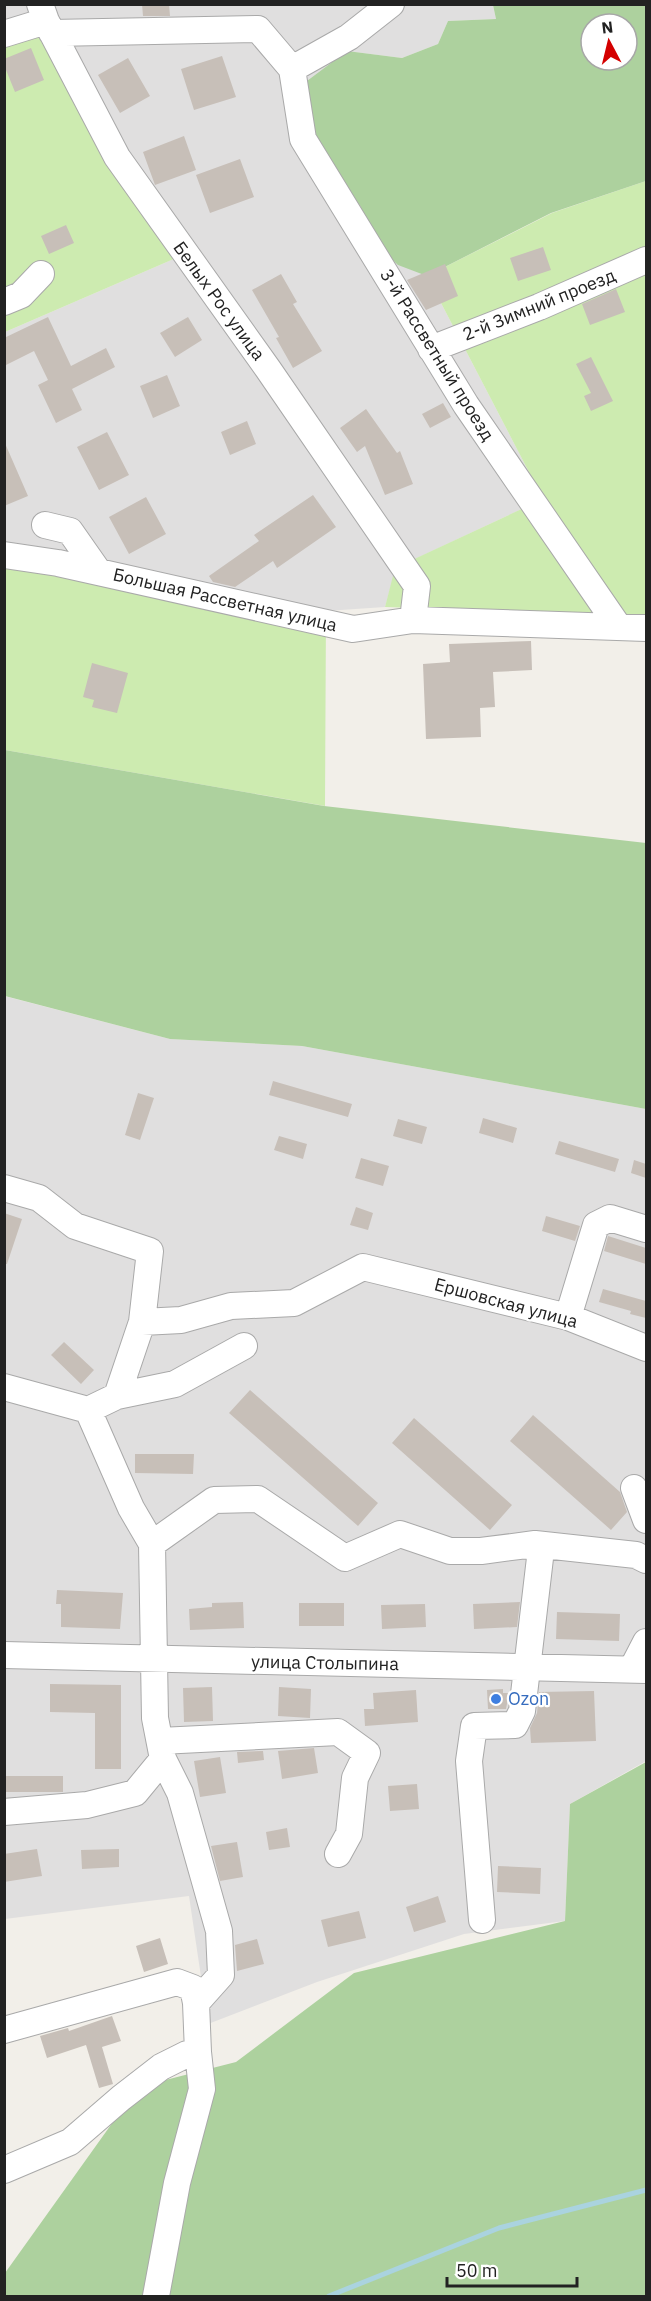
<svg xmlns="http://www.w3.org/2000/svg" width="651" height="2301" font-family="'IBM Plex Sans',sans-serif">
  <rect width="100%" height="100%" fill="#f2efe9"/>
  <!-- residential -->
  <path fill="#e0dfdf" d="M5,5H493L496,19L448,21L438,44L402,58L347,51L310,141L361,207L363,230L427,276L543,499L396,568L385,607L326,611L5,544V332L176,258L5,43Z
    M4,996L170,1039L302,1046L646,1109V1761L570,1804L565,1921L464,1934L317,1982L208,2024L189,1896L5,1919Z"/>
  <!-- grass -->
  <path fill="#cdebb0" d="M38,31L176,258L5,332L4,43Z
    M646,181V616L385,607L395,568L543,499L427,276L552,213Z
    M4,544L326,611L325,806L5,750Z"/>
  <!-- forest -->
  <path fill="#add19e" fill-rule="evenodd" d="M493,5H646V181L551,213L427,276L398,265L371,240L363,230L361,207L310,141L303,84L347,51L402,58L438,44L448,21L496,19ZM591,24H627V60H591Z
    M5,750L324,806L646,843V1109L302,1046L170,1039L5,996Z
    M646,1762V2296H5V2273L138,2087L236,2062L354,1973L565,1921L570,1804Z"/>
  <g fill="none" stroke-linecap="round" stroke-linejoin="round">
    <!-- stream -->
    <path stroke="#aad3df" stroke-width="5" d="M329,2296L499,2228L646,2190"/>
  </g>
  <!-- building -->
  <path fill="#c7bfb8" d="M142,4H169L170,16H143Z
    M31,48L44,80L15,92L4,65V59Z
    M222,56L236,97L194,110L181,69Z
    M128,58L150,96L120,113L98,75Z
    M184,136L196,170L155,185L143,152Z
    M240,159L254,197L210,213L196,175Z
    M66,225L74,243L49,254L41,236Z
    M543,247L551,270L518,281L510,258Z
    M445,264L458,296L426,310L407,280Z
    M281,274L297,302L293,304L322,351L293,368L276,338L279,337L252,290Z
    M616,289L625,312L590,325L582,304Z
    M48,317L71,366L106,348L115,367L72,389L82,410L56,423L38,385L48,380L34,351L4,366V338Z
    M188,317L202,340L175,357L160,333Z
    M591,357L613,401L591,411L584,396L591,393L576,364Z
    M167,375L180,406L153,418L140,386Z
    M443,403L451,417L430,428L422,414Z
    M366,409L397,453L400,451L413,484L385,495L365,446L357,452L340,428Z
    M247,421L256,444L230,455L221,432Z
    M107,432L129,475L99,490L77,447Z
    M4,441L28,496L4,506Z
    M313,495L336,527L277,568L273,561L235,587L213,582L209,576L259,541L254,535Z
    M146,497L166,534L129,554L109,517Z
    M531,641L532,670L493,672L495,707L480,708L481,737L426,739L423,664L450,662L449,644Z
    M92,663L128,673L117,713L92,707L94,700L83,697Z
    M273,1081L352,1104L348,1117L269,1095Z
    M138,1093L154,1098L140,1140L125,1135Z
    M483,1118L517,1128L513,1143L479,1133Z
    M398,1119L427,1127L422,1144L393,1136Z
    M279,1136L307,1144L303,1159L274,1150Z
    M559,1141L619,1159L615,1172L555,1154Z
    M361,1158L389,1166L383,1186L355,1178Z
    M634,1160L646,1164V1178L631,1173Z
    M356,1207L373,1213L368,1230L350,1225Z
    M4,1213L22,1219L7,1264H4Z
    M546,1216L580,1226L575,1241L542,1231Z
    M608,1236L646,1248V1264L604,1251Z
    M603,1289L646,1301V1318L630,1314L631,1311L599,1302Z
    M64,1342L94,1370L81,1384L51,1355Z
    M250,1390L378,1503L358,1526L229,1413Z
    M533,1415L620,1492L627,1512L611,1530L510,1441Z
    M414,1418L512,1505L490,1530L392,1443Z
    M135,1454H194L193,1474L135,1473Z
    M57,1590L123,1593L120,1629L61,1627V1604H56Z
    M243,1602L244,1628L190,1630L189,1609L212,1607V1603Z
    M520,1602L517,1627L474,1629L473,1604Z
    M299,1603H344V1626H299Z
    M425,1604L426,1627L382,1629L381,1605Z
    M557,1612L620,1614L619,1641L556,1639Z
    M50,1684L121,1685V1769H95V1713L50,1712Z
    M212,1687L213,1721L184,1722L183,1688Z
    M279,1687L311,1689L310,1718L278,1716Z
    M503,1689V1693H509L506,1709H488L487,1690Z
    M416,1690L418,1722L365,1726L364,1709H374L373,1693Z
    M594,1691L596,1741L531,1743L530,1728L537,1713L539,1692Z
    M314,1748L318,1773L282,1779L278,1751Z
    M263,1751L264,1760L238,1763L237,1752Z
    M220,1757L226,1793L200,1797L194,1761Z
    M4,1776H63V1792H4Z
    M417,1784L419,1809L390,1811L388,1786Z
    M287,1828L290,1847L269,1850L266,1832Z
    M237,1842L243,1877L220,1881L211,1846Z
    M37,1849L42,1876L4,1882V1854Z
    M119,1849V1867L82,1869L81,1850Z
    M498,1866L541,1868L540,1894L497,1892Z
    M438,1896L446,1922L414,1932L406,1907Z
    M359,1911L366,1938L328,1947L321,1920Z
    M160,1938L168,1964L144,1972L136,1946Z
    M257,1939L264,1964L237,1971L235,1945Z
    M112,2016L121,2041L102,2047L113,2084L99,2088L86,2045L47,2058L40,2036L68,2028L69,2031Z"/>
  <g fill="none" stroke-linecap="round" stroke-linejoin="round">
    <defs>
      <path id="minor" d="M52,33L258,29L292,69L349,37L391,4
        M4,34L46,21
        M292,69L303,139L466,405L618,626
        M4,302L21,295L41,274
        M431,349L539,307L646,260
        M45,525L70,531L98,571
        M4,555L58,563L353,629L413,620L417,586L268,369L117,157L46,21L40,4
        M413,620L646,628
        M4,1188L39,1198L75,1226L150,1251L142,1322
        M568,1317L596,1225L610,1218L646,1229
        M4,1387L88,1410
        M117,1396L175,1384L244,1346
        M88,1410L131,1508L152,1544L155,1718L163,1759L180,1793L219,1931L221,1975L196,2003L198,2052L202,2089L177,2183L156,2296
        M88,1410L117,1396L142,1322L181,1320L231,1306L294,1303L363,1267L568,1317L646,1348
        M634,1488L646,1520
        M152,1544L214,1500L258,1499L345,1558L400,1534L450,1551H481L535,1544L636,1555L646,1560
        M4,1655L646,1670
        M632,1669L646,1642
        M160,1741L338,1732L367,1753L355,1778L349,1834L338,1854
        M4,1812L87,1805L135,1793L163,1759
        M482,1920L469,1761L474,1726L515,1725L522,1711L540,1558L535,1544
        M4,2030L177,1982L193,1988L196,2003
        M4,2170L70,2142L121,2098L161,2067L187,2054L198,2052"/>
    </defs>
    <!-- minor casing -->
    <use href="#minor" stroke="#a9a9a9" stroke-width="28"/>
    <!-- minor -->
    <use href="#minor" stroke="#fff" stroke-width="26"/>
  </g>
  <!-- markers -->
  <circle fill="#3f7fe0" stroke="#fff" stroke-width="2" cx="496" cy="1699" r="6"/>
  <g text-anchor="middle" stroke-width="4.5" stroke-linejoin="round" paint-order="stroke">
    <!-- street labels -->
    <g font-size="18" fill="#222" stroke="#fff">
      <text transform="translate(219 301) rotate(54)" y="6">Белых Рос улица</text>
      <text transform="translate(539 305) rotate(-22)" y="6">2-й Зимний проезд</text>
      <text transform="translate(437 355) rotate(58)" y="6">3-й Рассветный проезд</text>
      <text transform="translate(225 600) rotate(13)" y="6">Большая Рассветная улица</text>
      <text transform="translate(506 1303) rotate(15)" y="6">Ершовская улица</text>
      <text transform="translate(325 1663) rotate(1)" y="6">улица Столыпина</text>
    </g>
    <!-- shop labels -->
    <g font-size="18" fill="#366cbe" stroke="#fff" text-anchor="start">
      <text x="508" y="1705">Ozon</text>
    </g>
  </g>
  <!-- border -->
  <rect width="651" height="2301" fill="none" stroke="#222222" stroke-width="12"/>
  <!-- north arrow -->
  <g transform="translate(609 42) rotate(353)"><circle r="28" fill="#ffffff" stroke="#a7a7a7" stroke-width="1.5"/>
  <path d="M0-4.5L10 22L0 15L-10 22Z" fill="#d40000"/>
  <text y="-9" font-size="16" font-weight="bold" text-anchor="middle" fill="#222222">N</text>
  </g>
  <!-- scale -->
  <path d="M447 2277v9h130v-9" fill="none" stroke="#222222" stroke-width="3"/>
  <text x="456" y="2277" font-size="18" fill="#222222" stroke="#ffffff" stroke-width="4.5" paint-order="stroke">50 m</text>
</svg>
